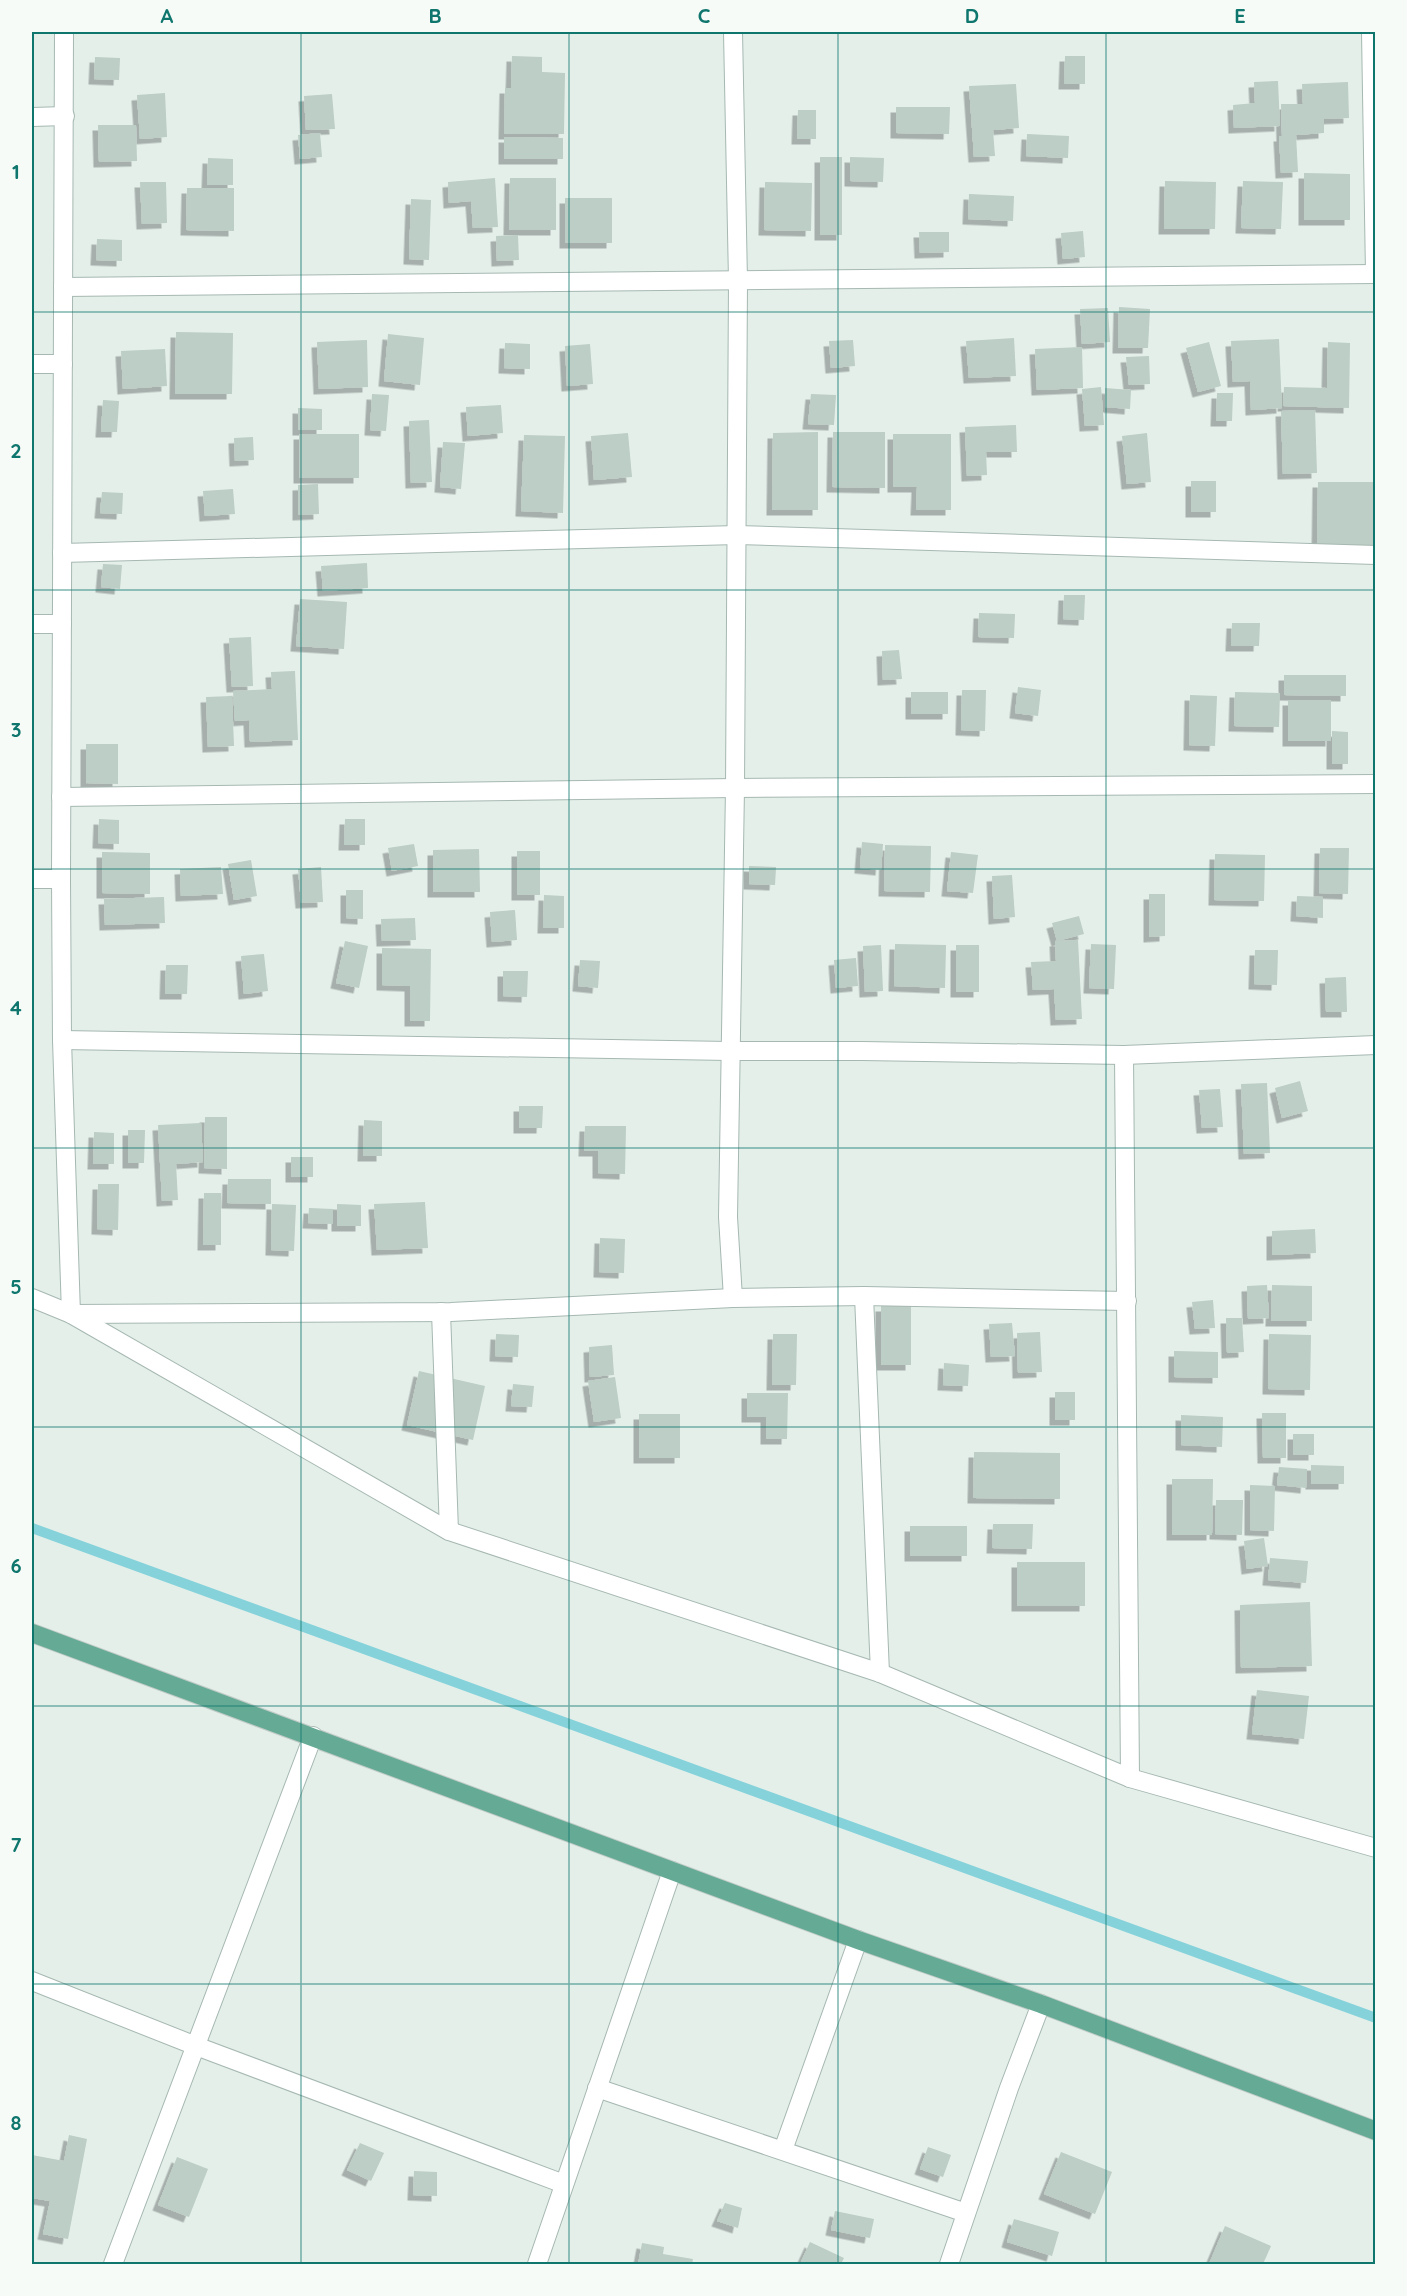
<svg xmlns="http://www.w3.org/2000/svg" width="1407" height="2296" viewBox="0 0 1407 2296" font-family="Quicksand,sans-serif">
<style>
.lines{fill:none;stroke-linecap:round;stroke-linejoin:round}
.stream{stroke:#86d2da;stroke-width:10}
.building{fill:#bccec5;filter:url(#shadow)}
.minor-casing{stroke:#a6b8b1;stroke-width:20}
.primary-casing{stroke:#c1cbc7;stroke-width:20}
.minor{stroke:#fff;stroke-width:18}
.primary{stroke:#64aa94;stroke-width:18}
.grid{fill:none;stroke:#0f766e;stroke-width:1.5;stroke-opacity:0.55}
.neatline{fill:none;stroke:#0f766e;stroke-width:2}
.grid-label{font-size:20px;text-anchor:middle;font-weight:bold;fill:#0f766e}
</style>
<defs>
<filter id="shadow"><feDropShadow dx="-5.5" dy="5.5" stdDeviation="0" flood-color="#0004"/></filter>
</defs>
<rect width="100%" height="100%" fill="#e4efea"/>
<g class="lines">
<!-- stream -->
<polyline class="stream" points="32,1528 1376,2018"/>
</g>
<!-- building -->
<g class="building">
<polygon points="512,56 542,57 542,72 565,73 564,134 504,134 505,88 511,88"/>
<polygon points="1065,56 1085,56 1085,84 1064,84"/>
<polygon points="95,57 120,58 119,80 94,79"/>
<polygon points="1278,81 1280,126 1234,128 1233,105 1255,103 1254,82"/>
<polygon points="1348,82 1349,118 1324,119 1324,133 1296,135 1298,172 1281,173 1279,136 1282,136 1281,104 1303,104 1302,84"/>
<polygon points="1016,84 1019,128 993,130 995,156 974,157 969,86"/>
<polygon points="165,93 167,137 140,139 137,95"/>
<polygon points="332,94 335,129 306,130 304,96"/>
<polygon points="896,107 950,107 949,134 896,133"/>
<polygon points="798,110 816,110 816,139 797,139"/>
<polygon points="98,125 136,125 137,161 99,162"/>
<polygon points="320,133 322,157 300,159 298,135"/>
<polygon points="1027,134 1069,136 1068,158 1026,156"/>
<polygon points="504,137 563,138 563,159 504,159"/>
<rect x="820" y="157" width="22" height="78"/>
<polygon points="850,157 884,158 883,182 850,181"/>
<polygon points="208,158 233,159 233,185 207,185"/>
<polygon points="1304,173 1350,174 1350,220 1304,220"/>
<polygon points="495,178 498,227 473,228 471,201 449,203 448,182"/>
<polygon points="510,178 556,178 556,230 509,230"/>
<polygon points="1165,181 1216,182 1215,229 1164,229"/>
<polygon points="1243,181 1283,182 1281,229 1241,228"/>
<polygon points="140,182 166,182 167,223 142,224"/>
<polygon points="765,182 812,183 811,231 764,230"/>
<polygon points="187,188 234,188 234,231 186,230"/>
<polygon points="969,194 1014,196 1013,221 968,219"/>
<rect x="565" y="198" width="47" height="45"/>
<polygon points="411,199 431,200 429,260 409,259"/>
<polygon points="1083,231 1085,257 1063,259 1061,233"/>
<polygon points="919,232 949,232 949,252 920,253"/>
<polygon points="518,235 519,260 497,261 496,236"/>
<polygon points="97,239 122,240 122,261 96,260"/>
<polygon points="1119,307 1150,309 1148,348 1118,348"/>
<polygon points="1108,308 1110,342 1082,344 1080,309"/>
<polygon points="176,332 233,333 232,394 175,394"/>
<polygon points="388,334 424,338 420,385 384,381"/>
<polygon points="1014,338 1016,376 969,378 966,341"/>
<polygon points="1279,339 1282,408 1251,410 1250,381 1233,382 1231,341"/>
<polygon points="367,340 368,387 319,389 317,342"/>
<polygon points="853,340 855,366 831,368 829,341"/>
<polygon points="1209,342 1221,386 1198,392 1186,348"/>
<polygon points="1328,342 1350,343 1349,408 1283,406 1284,387 1327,388"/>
<polygon points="505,343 530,344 530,369 504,368"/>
<polygon points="590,344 593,384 567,386 565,346"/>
<polygon points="1082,347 1083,388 1037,390 1035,349"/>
<polygon points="165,349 167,386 123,389 121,351"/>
<polygon points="1149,356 1150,384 1129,385 1126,357"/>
<polygon points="1101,387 1104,425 1085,426 1082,389"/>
<polygon points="1105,388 1131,390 1130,409 1105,407"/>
<polygon points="1217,393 1233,393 1232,421 1216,421"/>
<polygon points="372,394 389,395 386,431 370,430"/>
<polygon points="811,394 836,395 834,425 808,424"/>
<polygon points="103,400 119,401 117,432 101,432"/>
<polygon points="501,405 503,433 468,436 466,407"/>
<polygon points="298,408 322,409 322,430 298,430"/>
<polygon points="1315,410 1317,473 1283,474 1281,411"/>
<polygon points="429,420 432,482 411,483 409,421"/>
<polygon points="1016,425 1017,452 986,452 987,475 967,476 965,427"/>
<polygon points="818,432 818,510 772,510 773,433"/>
<polygon points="833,432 885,432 885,488 832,487"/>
<polygon points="628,433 632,477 594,480 591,436"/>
<polygon points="1147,433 1151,482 1127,484 1122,436"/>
<rect x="299" y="434" width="60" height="44"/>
<polygon points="893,434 951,434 951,510 916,510 917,487 893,487"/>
<polygon points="524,435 565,436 563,513 521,511"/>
<polygon points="253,437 254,460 235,461 234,438"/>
<polygon points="443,442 465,443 461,489 440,487"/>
<rect x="1191" y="481" width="25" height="31"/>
<polygon points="1318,482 1376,482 1376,552 1317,551"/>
<polygon points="318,484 319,514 298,515 298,485"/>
<polygon points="233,489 235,514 205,516 203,491"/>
<polygon points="102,492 123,493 122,514 100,513"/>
<polygon points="367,563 368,588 323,591 321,566"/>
<polygon points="103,564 122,565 120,589 101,587"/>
<polygon points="1064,595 1085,595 1084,620 1063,619"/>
<polygon points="300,599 347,602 344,649 296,646"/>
<polygon points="979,613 1015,614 1014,638 978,637"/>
<polygon points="1232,623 1260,623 1259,646 1231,646"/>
<polygon points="251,637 253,686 232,687 229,638"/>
<polygon points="899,650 902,679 883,680 882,651"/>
<polygon points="295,671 298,740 250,742 249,720 235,721 233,691 272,689 271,672"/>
<polygon points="1284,675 1346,675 1346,696 1284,695"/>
<polygon points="1018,687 1041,690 1038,716 1015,713"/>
<polygon points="962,690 986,690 985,731 961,730"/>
<rect x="911" y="692" width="37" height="22"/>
<polygon points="1235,692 1280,693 1279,727 1234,726"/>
<polygon points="1190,695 1217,696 1215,746 1189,745"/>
<polygon points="232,696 234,746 208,747 206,697"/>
<rect x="1288" y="700" width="43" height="41"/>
<polygon points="1332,731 1348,732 1348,764 1332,764"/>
<polygon points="86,744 118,744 118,784 86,783"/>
<polygon points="99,819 119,820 119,844 98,843"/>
<polygon points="345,819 365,819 365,845 344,845"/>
<polygon points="862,842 883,844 881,870 860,868"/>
<polygon points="414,844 418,866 392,871 388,848"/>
<polygon points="885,845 931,846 930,892 884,891"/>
<polygon points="1320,848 1349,848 1348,894 1319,893"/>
<polygon points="479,849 480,892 433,892 433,850"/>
<rect x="517" y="851" width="23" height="44"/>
<polygon points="102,852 150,853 150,894 102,893"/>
<polygon points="951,852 978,855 973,893 947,891"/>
<polygon points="1215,854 1265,855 1264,901 1214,900"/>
<polygon points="251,860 257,896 234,900 228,864"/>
<polygon points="749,866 776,867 775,885 749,884"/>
<polygon points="221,867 223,894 181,896 180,869"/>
<polygon points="321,867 323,902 301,903 298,869"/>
<polygon points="1012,875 1015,917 994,919 992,876"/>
<polygon points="346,890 363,890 363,919 346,918"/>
<polygon points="1149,894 1165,894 1165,936 1149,937"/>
<polygon points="544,895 564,896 564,928 543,928"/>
<polygon points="1297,896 1323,897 1323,918 1296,916"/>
<polygon points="164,897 165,923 105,925 104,899"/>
<polygon points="515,910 517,940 492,942 490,912"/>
<polygon points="1079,916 1084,934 1057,941 1052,923"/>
<polygon points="415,918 416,940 382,941 381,919"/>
<polygon points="1078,940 1082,1019 1056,1020 1054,989 1033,990 1031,962 1056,961 1055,941"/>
<polygon points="345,941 368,946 359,988 336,983"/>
<polygon points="895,944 946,945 945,988 894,986"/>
<polygon points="1091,944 1116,945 1114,989 1089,988"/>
<polygon points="881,945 883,991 865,992 863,946"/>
<rect x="956" y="945" width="23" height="47"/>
<polygon points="382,948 431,949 430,1021 410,1021 410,986 382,985"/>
<polygon points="1255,950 1278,950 1277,985 1254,984"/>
<polygon points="264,954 268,991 244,994 241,956"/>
<polygon points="856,958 858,986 836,988 834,960"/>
<polygon points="580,960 600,961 598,988 578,986"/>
<polygon points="166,965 188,965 187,994 165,994"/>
<polygon points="503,971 528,971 527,997 503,996"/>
<polygon points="1346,977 1347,1012 1326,1012 1325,978"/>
<polygon points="1300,1081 1308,1111 1282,1118 1275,1088"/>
<polygon points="1267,1083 1270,1153 1244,1154 1241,1084"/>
<polygon points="1220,1089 1223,1127 1202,1128 1199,1090"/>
<polygon points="519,1106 543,1106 542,1128 519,1128"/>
<polygon points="205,1117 227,1117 227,1169 204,1168"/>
<polygon points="364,1120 382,1121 382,1156 363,1156"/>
<polygon points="201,1123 203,1162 176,1164 178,1200 162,1201 158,1125"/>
<polygon points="585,1126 626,1126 625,1174 598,1173 598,1151 584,1151"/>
<polygon points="128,1130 145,1130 144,1163 128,1163"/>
<polygon points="94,1132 114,1133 114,1164 93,1164"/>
<rect x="291" y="1157" width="22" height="20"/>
<polygon points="228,1179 271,1179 271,1204 227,1203"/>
<polygon points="98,1184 119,1184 118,1230 97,1229"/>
<polygon points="204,1193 221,1193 221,1245 203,1245"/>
<polygon points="425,1202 428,1248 377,1250 374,1204"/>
<polygon points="272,1204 296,1205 294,1251 271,1250"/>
<polygon points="337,1204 361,1205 361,1226 337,1226"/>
<polygon points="309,1208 333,1209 333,1224 308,1223"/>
<polygon points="1315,1229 1316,1253 1272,1255 1272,1231"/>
<polygon points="600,1238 625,1239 624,1273 599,1272"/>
<polygon points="1267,1285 1269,1318 1248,1319 1247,1286"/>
<polygon points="1272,1285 1312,1286 1312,1321 1271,1321"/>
<polygon points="1213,1300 1215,1328 1195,1329 1192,1302"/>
<rect x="881" y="1306" width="30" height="59"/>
<polygon points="1226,1318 1242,1318 1244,1352 1227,1353"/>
<polygon points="1012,1323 1015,1356 991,1357 989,1324"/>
<polygon points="1040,1332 1042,1372 1018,1373 1017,1333"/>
<polygon points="496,1334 519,1335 518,1357 495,1356"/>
<polygon points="773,1334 797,1334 796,1385 772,1385"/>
<polygon points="1269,1334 1311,1335 1310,1390 1268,1389"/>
<polygon points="612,1345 614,1375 590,1377 589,1347"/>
<polygon points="1174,1351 1218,1352 1218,1378 1174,1377"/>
<polygon points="944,1363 969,1365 968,1386 943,1385"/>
<polygon points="419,1371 485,1386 473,1440 407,1425"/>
<polygon points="615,1377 621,1418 594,1422 588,1381"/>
<polygon points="513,1384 534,1386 532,1407 511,1406"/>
<rect x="1055" y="1392" width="20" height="28"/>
<polygon points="747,1393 788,1393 787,1439 766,1439 766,1417 747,1417"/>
<polygon points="1262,1413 1286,1413 1286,1458 1263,1458"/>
<rect x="639" y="1414" width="41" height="44"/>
<polygon points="1181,1415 1223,1417 1222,1447 1181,1445"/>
<rect x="1293" y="1434" width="21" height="21"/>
<polygon points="974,1452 1060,1453 1060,1499 973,1498"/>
<polygon points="1311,1465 1344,1466 1344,1484 1311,1484"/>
<polygon points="1279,1467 1307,1469 1306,1488 1277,1485"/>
<polygon points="1172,1479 1213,1479 1212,1535 1172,1535"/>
<polygon points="1250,1485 1275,1486 1274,1531 1250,1530"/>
<polygon points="1216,1500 1243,1500 1242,1535 1215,1534"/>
<polygon points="993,1524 1033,1524 1032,1549 992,1548"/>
<rect x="910" y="1526" width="57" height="30"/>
<polygon points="1264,1538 1268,1566 1247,1569 1244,1541"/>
<polygon points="1270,1558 1308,1561 1306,1583 1268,1580"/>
<rect x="1017" y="1562" width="68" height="44"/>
<polygon points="1310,1602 1312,1666 1241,1668 1240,1605"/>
<polygon points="1257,1690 1309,1696 1304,1739 1252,1734"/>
<polygon points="69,2135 87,2139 68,2239 43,2234 50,2201 32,2198 32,2155 64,2161"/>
<polygon points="360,2143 384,2153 371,2181 347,2170"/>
<polygon points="928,2147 951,2155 943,2177 920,2169"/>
<polygon points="1061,2152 1112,2172 1095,2214 1044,2194"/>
<polygon points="177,2157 208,2169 189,2217 158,2205"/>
<polygon points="414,2171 437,2172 437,2196 413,2195"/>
<polygon points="725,2203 742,2208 738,2228 717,2221"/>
<polygon points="835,2211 874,2219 870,2238 831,2230"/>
<polygon points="1014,2219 1059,2232 1052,2256 1007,2242"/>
<polygon points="1225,2226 1271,2246 1263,2264 1209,2264"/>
<polygon points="810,2242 844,2258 841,2264 800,2264"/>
<polygon points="642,2243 664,2247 663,2254 693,2259 692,2264 638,2264"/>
</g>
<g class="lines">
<!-- minor casing -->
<g class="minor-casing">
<g id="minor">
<polyline points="64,32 61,879 62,1040 71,1314 451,1312 733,1298 864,1296"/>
<polyline points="733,32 738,281 735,788 728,1217 733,1298"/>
<polyline points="1371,32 1375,274"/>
<polyline points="32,117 65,116"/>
<polyline points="63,287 1376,274"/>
<polyline points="32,364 63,364"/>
<polyline points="62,553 737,535 1376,555"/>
<polyline points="32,624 62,624"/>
<polyline points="61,797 735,788 1376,784"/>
<polyline points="32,879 61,879"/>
<polyline points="62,1040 729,1051 862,1051 1124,1055 1376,1045"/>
<polyline points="1124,1055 1130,1778"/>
<polyline points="32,1298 71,1314 449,1531 880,1673 1130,1778 1376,1848"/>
<polyline points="441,1312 449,1531"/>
<polyline points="880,1673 864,1296 1127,1301"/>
<polyline points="32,1981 196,2046 564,2184"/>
<polyline points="597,2088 966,2213"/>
<polyline points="783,2150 858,1940"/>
<polyline points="113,2264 313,1736"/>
<polyline points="537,2264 672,1871"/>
<polyline points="949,2264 1009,2088 1041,2004"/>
</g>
</g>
<!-- primary casing -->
<g class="primary-casing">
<polyline id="primary" points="32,1633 858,1940 1041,2004 1376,2131"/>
</g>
<!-- minor -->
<use href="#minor" class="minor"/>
<!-- primary -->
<use href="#primary" class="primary"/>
</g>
<!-- grid -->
<path class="grid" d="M301,32V2264M569,32V2264M838,32V2264M1106,32V2264M32,312H1376M32,590H1376M32,869H1376M32,1148H1376M32,1427H1376M32,1706H1376M32,1984H1376"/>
<!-- border -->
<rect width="1407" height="2296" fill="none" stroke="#f6fbf8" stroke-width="66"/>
<rect x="33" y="33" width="1341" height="2230" class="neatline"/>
<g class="grid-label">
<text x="167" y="23">A</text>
<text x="435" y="23">B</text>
<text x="704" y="23">C</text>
<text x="972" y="23">D</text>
<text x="1240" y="23">E</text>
<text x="16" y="179">1</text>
<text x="16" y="458">2</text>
<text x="16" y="737">3</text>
<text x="16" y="1015">4</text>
<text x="16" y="1294">5</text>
<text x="16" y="1573">6</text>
<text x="16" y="1852">7</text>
<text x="16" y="2130">8</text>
</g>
</svg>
